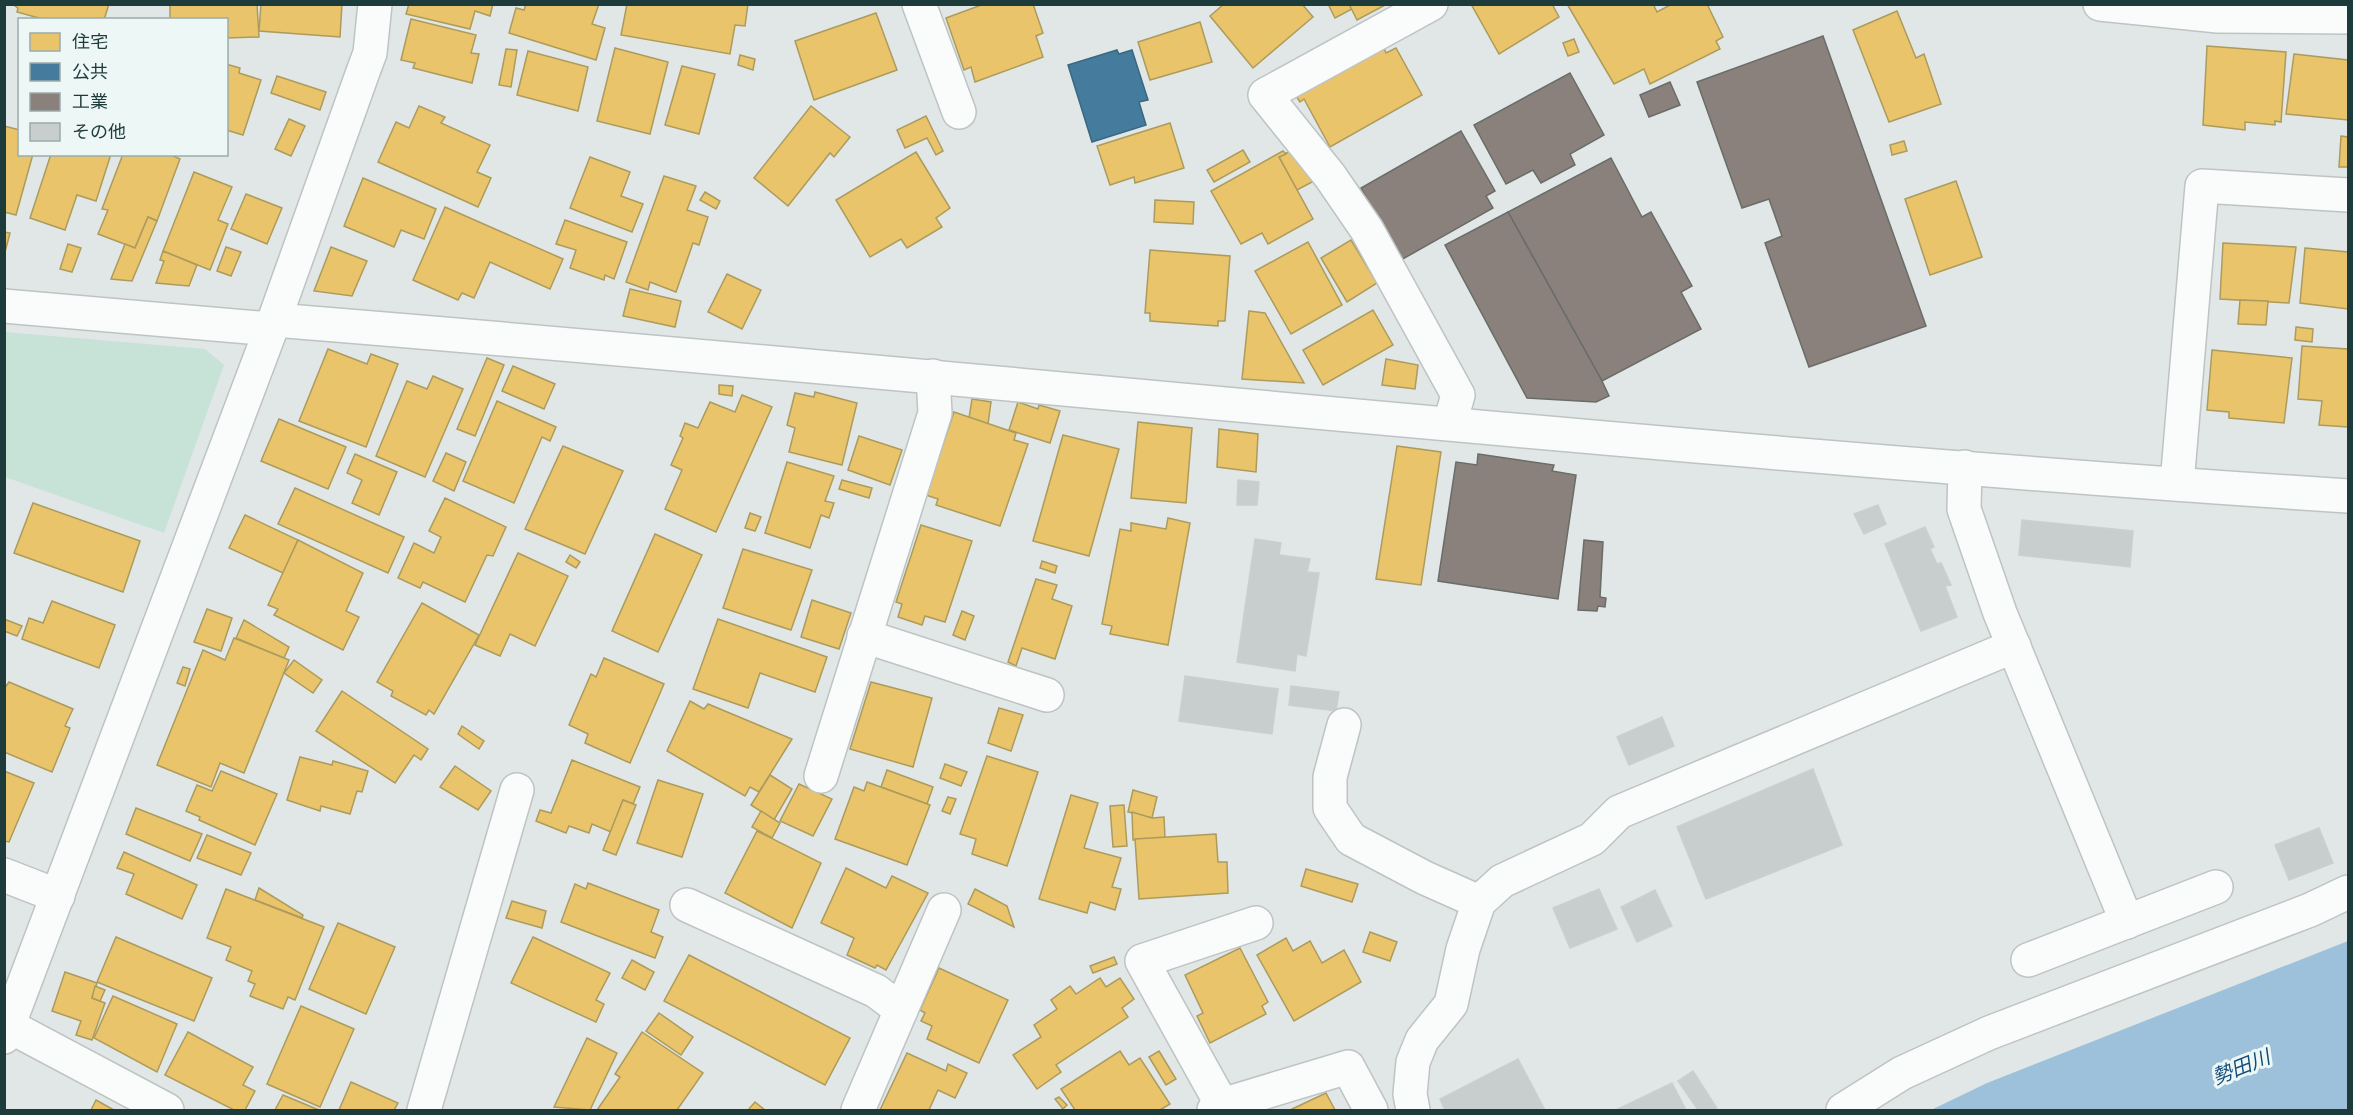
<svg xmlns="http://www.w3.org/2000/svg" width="2353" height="1115" viewBox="0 0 2353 1115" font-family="'Sofia Sans Condensed','Noto Sans JP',sans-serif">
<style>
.green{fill:#c7e2d7}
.water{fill:#9dc1da}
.homes{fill:#e9c46a;stroke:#ac9b5c;stroke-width:1.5}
.public{fill:#457b9d;stroke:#396880;stroke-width:1.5}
.industry{fill:#8a817c;stroke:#6a6c68;stroke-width:1.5}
.building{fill:#c7cecd;stroke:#c9d0cf;stroke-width:1.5}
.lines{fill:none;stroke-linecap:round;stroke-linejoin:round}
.minor-casing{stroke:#bdc4c3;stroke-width:36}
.minor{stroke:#fafbfb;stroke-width:33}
.labels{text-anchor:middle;stroke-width:6;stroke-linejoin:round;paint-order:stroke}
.water-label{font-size:20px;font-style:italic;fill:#144d7a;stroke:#edf7f5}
</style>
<rect width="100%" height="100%" fill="#e0e7e6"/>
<!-- green -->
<polygon class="green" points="5,332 205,349 224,365 164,533 5,477"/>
<!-- water -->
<polygon class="water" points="2348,941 2348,1110 1931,1110 1987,1083"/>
<!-- homes -->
<g class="homes">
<polygon points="12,4 109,4 104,20 46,20 17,12 18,8"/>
<polygon points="170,4 257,4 259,37 226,38 226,20 170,20"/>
<polygon points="261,4 342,4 340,37 259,31"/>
<polygon points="409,4 493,4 490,16 475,11 470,29 406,14"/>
<polygon points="526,4 599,4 592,24 605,28 596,60 509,33 516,8 524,10"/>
<polygon points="627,4 748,4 745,26 735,25 730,54 621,35"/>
<polygon points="984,4 1033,4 1043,33 1036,36 1043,57 975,82 971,67 964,70 946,18"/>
<polygon points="1224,4 1302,4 1313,17 1253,68 1210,16"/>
<polygon points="1328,4 1349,4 1352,9 1335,18"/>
<polygon points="1349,4 1387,4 1357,20"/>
<polygon points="1471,4 1552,4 1559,17 1499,54"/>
<polygon points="1567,4 1653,4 1657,12 1672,4 1707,4 1723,37 1716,41 1720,49 1650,84 1644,69 1614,84"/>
<polygon points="1897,11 1916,58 1924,54 1941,104 1889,122 1853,30"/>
<polygon points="876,13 897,70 814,100 795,41"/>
<polygon points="411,19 476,35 471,53 479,54 472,83 413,68 415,63 401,60"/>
<polygon points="1200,22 1212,62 1150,80 1138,42"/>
<polygon points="1574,39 1579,52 1568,56 1563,43"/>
<polygon points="2207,46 2286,52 2281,122 2275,121 2275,125 2245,122 2245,130 2203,125"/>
<polygon points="615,48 668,62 650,134 597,121"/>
<polygon points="1384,48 1386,53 1396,48 1422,95 1330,147 1304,99 1300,102 1296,96"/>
<polygon points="506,49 517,50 511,87 499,85"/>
<polygon points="528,51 588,67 578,111 517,95"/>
<polygon points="2294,54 2348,60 2348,120 2286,114"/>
<polygon points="740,55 755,59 753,70 738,65"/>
<polygon points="226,64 240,68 239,73 261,80 243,135 226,130"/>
<polygon points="682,66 715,74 699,134 665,125"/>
<polygon points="277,76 326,92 320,110 271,93"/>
<polygon points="419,106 445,117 441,123 490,145 477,172 491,178 478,207 378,162 396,122 409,128"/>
<polygon points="811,106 850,137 834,157 830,153 788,206 754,178"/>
<polygon points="926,116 943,151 936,155 927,138 905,148 897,130"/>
<polygon points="289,119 305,126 291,156 275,149"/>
<polygon points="1170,123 1184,168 1135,183 1134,177 1110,185 1097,146"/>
<polygon points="4,126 20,130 20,154 33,154 16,215 4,212"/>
<polygon points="2341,136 2348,137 2348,167 2339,167"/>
<polygon points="1904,141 1907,151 1892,155 1890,145"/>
<polygon points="1243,150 1250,162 1214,182 1207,170"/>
<polygon points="1292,150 1314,181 1297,190 1279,157"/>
<polygon points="1283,151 1286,154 1279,157 1313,219 1268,244 1262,233 1241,244 1211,191"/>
<polygon points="916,152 950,208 936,218 942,227 907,248 901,239 870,257 836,200"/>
<polygon points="51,154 111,154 96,201 77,195 65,230 30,218"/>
<polygon points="123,154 169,154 180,159 157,221 148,217 135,248 98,234 108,210 102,209"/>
<polygon points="590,157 630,172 621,196 643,204 632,232 570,208"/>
<polygon points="194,172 232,187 218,220 228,224 210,270 163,251"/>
<polygon points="664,176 696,186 687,210 708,217 699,245 693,243 676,292 650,282 648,290 626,282"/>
<polygon points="363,178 436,209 424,239 401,230 394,247 344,226"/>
<polygon points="1956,181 1982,257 1930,275 1905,199"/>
<polygon points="705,192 720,201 716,209 700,200"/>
<polygon points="246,194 282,208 267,244 231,229"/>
<polygon points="1155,200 1194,202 1193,224 1154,222"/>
<polygon points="445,207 563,259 550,289 490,262 474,298 462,293 458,300 413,280"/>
<polygon points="148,217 157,221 132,281 111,279 125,244 135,248"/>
<polygon points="565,220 627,242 614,279 605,275 604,280 570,268 576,250 556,244"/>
<polygon points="4,232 10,233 4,256"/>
<polygon points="1351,240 1377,283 1347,302 1321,258"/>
<polygon points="1308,242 1342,305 1291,334 1255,271"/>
<polygon points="2223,243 2296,247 2289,303 2220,299"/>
<polygon points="68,244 81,248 72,272 60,269"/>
<polygon points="226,247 241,252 231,276 217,271"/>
<polygon points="331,247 367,261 352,296 314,291"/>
<polygon points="2305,248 2348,252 2348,309 2300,303"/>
<polygon points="1150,250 1230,256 1225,321 1218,321 1218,326 1150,321 1150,313 1145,313"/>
<polygon points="163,251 197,265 189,286 156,283 164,261 160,260"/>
<polygon points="727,274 761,290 742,329 708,312"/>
<polygon points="630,289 681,301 675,327 623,316"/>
<polygon points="2240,300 2268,301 2266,325 2238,324"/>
<polygon points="1373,310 1393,345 1323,385 1303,350"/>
<polygon points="1249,311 1265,313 1304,383 1242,379"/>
<polygon points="2296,327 2313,329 2312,342 2295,340"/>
<polygon points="2302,346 2348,349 2348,427 2319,425 2322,401 2298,399"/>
<polygon points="328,349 367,364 371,354 398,364 366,447 299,421"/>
<polygon points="2212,350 2292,358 2284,423 2229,418 2229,412 2207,410"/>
<polygon points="487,358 504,365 475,436 457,429"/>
<polygon points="1386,359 1418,365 1415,389 1382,385"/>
<polygon points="513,366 555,384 544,409 502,391"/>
<polygon points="433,376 463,389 425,477 376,456 407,381 427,389"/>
<polygon points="719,385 733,386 732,396 719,394"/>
<polygon points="815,392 857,403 842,465 789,452 795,428 787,425 795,393 814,397"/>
<polygon points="742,395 772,407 716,532 665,509 682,470 671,465 683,438 680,436 685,423 698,428 710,402 735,412"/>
<polygon points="972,399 991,402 988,424 969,418"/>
<polygon points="497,401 556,427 550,441 542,437 514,503 463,481"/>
<polygon points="1018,402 1038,409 1039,405 1060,411 1050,443 1009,430"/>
<polygon points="954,412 1016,433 1014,440 1028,444 1000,526 936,505 938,499 926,495"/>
<polygon points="279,419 346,447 328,489 261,461"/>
<polygon points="1138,422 1192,428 1186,503 1131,498"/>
<polygon points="1219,429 1258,434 1256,472 1217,467"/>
<polygon points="1063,435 1119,449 1089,556 1033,541"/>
<polygon points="859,436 902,450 890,485 848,470"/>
<polygon points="563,446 623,471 585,554 525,529"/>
<polygon points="1397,446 1441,452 1421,585 1376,579"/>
<polygon points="446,453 466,462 454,491 433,481"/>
<polygon points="355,454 397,472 379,515 352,503 362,480 347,473"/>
<polygon points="787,462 834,476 825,501 834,503 829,518 821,515 810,548 765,533"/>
<polygon points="842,480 872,488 869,498 839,489"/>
<polygon points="295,488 404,537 388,573 278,524"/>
<polygon points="445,498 506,527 493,556 487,555 465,602 423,582 420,588 398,578 414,543 434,553 441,537 429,531"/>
<polygon points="33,503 140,541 123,592 14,553"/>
<polygon points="750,513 761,517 755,531 745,528"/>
<polygon points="245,515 298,540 283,573 229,548"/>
<polygon points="1168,518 1190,523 1168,645 1110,634 1112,626 1102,624 1120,529 1131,531 1131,523 1166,529"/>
<polygon points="921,525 972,541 945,622 925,616 922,625 898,617 902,604 896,602"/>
<polygon points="655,534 702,555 658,652 612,631"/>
<polygon points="298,540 363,573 346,611 359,617 343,650 274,615 278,609 268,605"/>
<polygon points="743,549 812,570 791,630 723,608"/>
<polygon points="518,553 568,576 535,646 510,634 500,656 475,645"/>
<polygon points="570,555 580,562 576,568 566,562"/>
<polygon points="1042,561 1057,566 1055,573 1040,568"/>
<polygon points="1036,579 1057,585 1052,599 1072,606 1055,659 1022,648 1016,666 1008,662"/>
<polygon points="812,600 851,613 839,649 801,637"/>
<polygon points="52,601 115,625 99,668 22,639 29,618 43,623"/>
<polygon points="422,603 479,635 434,714 429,710 426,715 391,696 393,691 377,682"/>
<polygon points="207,609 232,618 221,651 194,642"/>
<polygon points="962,611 974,616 965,640 953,635"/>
<polygon points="4,619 22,626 17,636 4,631"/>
<polygon points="718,619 827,657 815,692 760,673 748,708 693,689"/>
<polygon points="244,620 289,647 284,658 236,638"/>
<polygon points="234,638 289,660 244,773 220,763 211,787 157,765 203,650 225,660"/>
<polygon points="604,658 664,684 630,763 585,743 588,734 569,725 591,674 596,677"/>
<polygon points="294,660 322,680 313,693 284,673"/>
<polygon points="183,667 190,669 185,686 177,683"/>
<polygon points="9,682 73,709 65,726 70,728 52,772 4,752 4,689"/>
<polygon points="871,682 932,698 913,767 850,749"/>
<polygon points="342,691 428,749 421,760 414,755 395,783 316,731"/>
<polygon points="690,701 704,709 708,704 792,739 759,792 750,787 745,796 667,751"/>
<polygon points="999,708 1023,715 1011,751 988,743"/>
<polygon points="462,726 484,741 479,749 458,734"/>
<polygon points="987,756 1038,772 1007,866 972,854 976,839 960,834"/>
<polygon points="300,757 332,765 333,761 368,771 362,792 357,791 350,814 321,806 320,811 287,800"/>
<polygon points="572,760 640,787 633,804 623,800 611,832 592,824 589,833 569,826 566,833 536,821 540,810 551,813"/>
<polygon points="945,764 967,772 961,786 940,778"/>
<polygon points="455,766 491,791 478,810 440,787"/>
<polygon points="887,770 933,787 927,804 881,787"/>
<polygon points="4,771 34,783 9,842 4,841"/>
<polygon points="221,771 277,794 255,845 199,820 200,817 186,811 197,785 212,791"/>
<polygon points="770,775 792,789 774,820 751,805"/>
<polygon points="658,780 703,794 682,857 637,843"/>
<polygon points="867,782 930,805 907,865 835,839 854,787 864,791"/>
<polygon points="799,784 832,799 813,836 780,821"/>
<polygon points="1133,790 1157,797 1152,818 1128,812"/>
<polygon points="1071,795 1098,803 1084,848 1121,858 1112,887 1121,889 1115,910 1090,902 1087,913 1039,899"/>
<polygon points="948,797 956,799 950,814 942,811"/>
<polygon points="623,800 636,805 616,855 603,850"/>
<polygon points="1124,805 1127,846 1113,847 1110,806"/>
<polygon points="136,808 202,834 190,861 126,834"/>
<polygon points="761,811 780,823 772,838 752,827"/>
<polygon points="1132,812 1152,818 1164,817 1165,838 1133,840"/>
<polygon points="757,831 821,863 792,928 725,893"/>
<polygon points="1216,834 1218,862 1227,862 1228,893 1139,899 1135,839"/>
<polygon points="207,835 251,853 241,875 197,858"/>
<polygon points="124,852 197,885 182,919 126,894 134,874 117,868"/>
<polygon points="846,868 886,888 892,876 928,893 886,970 877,965 875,968 847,955 854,938 821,923"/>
<polygon points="1306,869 1358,884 1352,902 1301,886"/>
<polygon points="588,883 659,910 651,932 663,937 655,958 561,922 575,884 586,889"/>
<polygon points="259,888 303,915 302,918 255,900"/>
<polygon points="226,889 324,927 295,1000 288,997 283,1009 250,996 255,984 248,981 252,971 226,960 231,947 207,938"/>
<polygon points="975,889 1007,906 1014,927 968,904"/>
<polygon points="512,901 546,911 542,928 506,918"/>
<polygon points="338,923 395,947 366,1014 309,989"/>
<polygon points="1370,932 1397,942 1390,961 1363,952"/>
<polygon points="116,937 212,978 194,1021 97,982"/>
<polygon points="533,937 610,973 596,1000 604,1004 596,1022 511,983"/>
<polygon points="1286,938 1293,951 1310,941 1322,963 1344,950 1361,982 1294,1021 1257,955"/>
<polygon points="1240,948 1268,1002 1262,1006 1266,1014 1210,1043 1197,1016 1203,1013 1185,975"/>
<polygon points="689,955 850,1038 825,1085 664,1001"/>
<polygon points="1114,957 1117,964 1093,973 1090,966"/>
<polygon points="632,960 654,972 645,990 622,978"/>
<polygon points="939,968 1008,1000 979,1063 927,1039 932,1026 921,1021 925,1013 920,1010"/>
<polygon points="65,972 97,983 92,998 105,1003 92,1040 76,1035 81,1021 52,1011"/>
<polygon points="1100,978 1106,987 1120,978 1134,999 1122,1008 1128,1017 1056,1065 1061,1072 1037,1089 1013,1055 1041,1037 1034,1025 1057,1009 1051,1000 1070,986 1076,994"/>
<polygon points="95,986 105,990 100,1001 92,998"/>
<polygon points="113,996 177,1024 157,1072 94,1038"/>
<polygon points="301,1006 354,1029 320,1107 267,1084"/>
<polygon points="659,1013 693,1037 681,1055 646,1031"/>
<polygon points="188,1032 253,1067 243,1085 255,1091 245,1110 234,1110 165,1075"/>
<polygon points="642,1032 703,1073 677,1110 597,1110 620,1077 615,1074"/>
<polygon points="587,1038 617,1053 590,1110 554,1107"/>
<polygon points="1120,1051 1129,1065 1140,1058 1170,1104 1160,1110 1075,1110 1061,1089"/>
<polygon points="1159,1051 1176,1079 1166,1085 1149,1057"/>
<polygon points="907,1053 946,1071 948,1064 967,1073 955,1098 938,1090 929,1110 880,1110"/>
<polygon points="351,1082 398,1103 394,1110 339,1110"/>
<polygon points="1326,1093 1335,1110 1290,1110"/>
<polygon points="283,1095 319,1110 275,1110"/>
<polygon points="1059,1097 1067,1105 1063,1109 1055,1099"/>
<polygon points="96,1100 114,1110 91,1110"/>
<polygon points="755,1102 765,1110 748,1110"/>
</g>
<!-- public -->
<polygon class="public" points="1117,50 1119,54 1132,50 1148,100 1139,102 1146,125 1092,142 1068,65"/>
<!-- industry -->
<g class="industry">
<polygon points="1823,36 1926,326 1809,367 1765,243 1782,236 1769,199 1742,208 1697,82"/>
<polygon points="1570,73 1604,135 1570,154 1575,165 1541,183 1533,170 1506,184 1474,125"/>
<polygon points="1670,82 1680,105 1649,117 1640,95"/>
<polygon points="1461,131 1495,191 1486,196 1493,208 1401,260 1361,188"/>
<polygon points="1611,158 1642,217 1651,212 1692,286 1681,292 1701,329 1602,381 1508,212"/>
<polygon points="1508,212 1602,381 1609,396 1596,402 1527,398 1445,245"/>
<polygon points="1478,454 1554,465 1552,471 1576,475 1558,599 1438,581 1456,462 1477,465"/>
<polygon points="1584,540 1603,542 1600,597 1606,598 1605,607 1598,606 1597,611 1578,610"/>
</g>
<!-- building -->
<g class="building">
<polygon points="1238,480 1259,482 1257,505 1237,505"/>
<polygon points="1878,505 1886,524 1864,534 1854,514"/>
<polygon points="2022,520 2133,531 2130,567 2019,555"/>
<polygon points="1925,527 1934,547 1930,549 1937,564 1941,563 1951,585 1945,586 1957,617 1921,631 1885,544"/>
<polygon points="1255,539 1281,543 1279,555 1310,559 1307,572 1319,573 1306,656 1297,654 1295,671 1237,662"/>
<polygon points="1185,676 1278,689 1272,734 1179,721"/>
<polygon points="1291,686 1339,692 1336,711 1289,705"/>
<polygon points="1662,717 1674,746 1629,765 1617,737"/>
<polygon points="1813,769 1842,845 1706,899 1677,827"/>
<polygon points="2319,828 2333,863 2289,880 2275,845"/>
<polygon points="1599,889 1617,929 1570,948 1553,908"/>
<polygon points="1655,890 1672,926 1637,942 1621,907"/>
<polygon points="1518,1059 1545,1110 1445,1110 1440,1099"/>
<polygon points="1693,1071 1718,1110 1698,1110 1678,1081"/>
<polygon points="1672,1083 1686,1110 1616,1110"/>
</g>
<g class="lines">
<!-- minor casing -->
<g class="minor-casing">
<g id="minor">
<polyline points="919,4 959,112"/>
<polyline points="1431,4 1265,95 1330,176 1367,230 1458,395 1450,423"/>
<polyline points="2100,4 2218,16 2348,17"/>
<polyline points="4,306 271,329"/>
<path d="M274,320C966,375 1656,451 2348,496"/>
<polyline points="1965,467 1964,509 2000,613 2127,922"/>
<polyline points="2177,484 2202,186 2348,195"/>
<polyline points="864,636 1047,695"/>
<polyline points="1344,725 1330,777 1330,808 1351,839 1425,878 1479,902"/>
<polyline points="821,776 935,413 933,376"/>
<polyline points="4,875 58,896"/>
<polyline points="687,905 876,991 901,1010"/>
<polyline points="2028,960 2216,887"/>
<polyline points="9,1026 167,1110"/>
<polyline points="4,1037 271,329 364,69 370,53 375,4"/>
<polyline points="1222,1105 1142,961 1256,923"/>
<polyline points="424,1110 517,790"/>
<polyline points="858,1110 944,910"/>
<polyline points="1214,1110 1222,1105 1348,1067 1371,1110"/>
<polyline points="1413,1110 1410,1094 1413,1062 1422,1040 1451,1004 1463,949 1479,902 1502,881 1592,839 1619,812 2014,646"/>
<polyline points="1843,1110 1902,1073 1989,1033 2310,910 2348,892"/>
</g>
</g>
<!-- minor -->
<use href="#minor" class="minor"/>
</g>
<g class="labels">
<!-- water labels -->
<g class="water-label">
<text transform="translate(2241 1067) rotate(-22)" y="7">勢田川</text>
</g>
</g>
<!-- border -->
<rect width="2353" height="1115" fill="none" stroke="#1e3b3b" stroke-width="12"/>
<!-- legend -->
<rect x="18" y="18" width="210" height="138" fill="#edf7f5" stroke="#9aacab" stroke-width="1.5"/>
<rect x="30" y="33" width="30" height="18" fill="#e9c46a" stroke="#9aacab" stroke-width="1.5"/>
<text x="72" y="48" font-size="18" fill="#1e3b3b">住宅</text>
<rect x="30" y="63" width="30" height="18" fill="#457b9d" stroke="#9aacab" stroke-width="1.5"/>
<text x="72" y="78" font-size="18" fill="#1e3b3b">公共</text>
<rect x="30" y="93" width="30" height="18" fill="#8a817c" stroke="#9aacab" stroke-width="1.5"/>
<text x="72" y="108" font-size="18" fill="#1e3b3b">工業</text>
<rect x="30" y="123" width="30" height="18" fill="#c7cecd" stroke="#9aacab" stroke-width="1.5"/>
<text x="72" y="138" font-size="18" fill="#1e3b3b">その他</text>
</svg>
